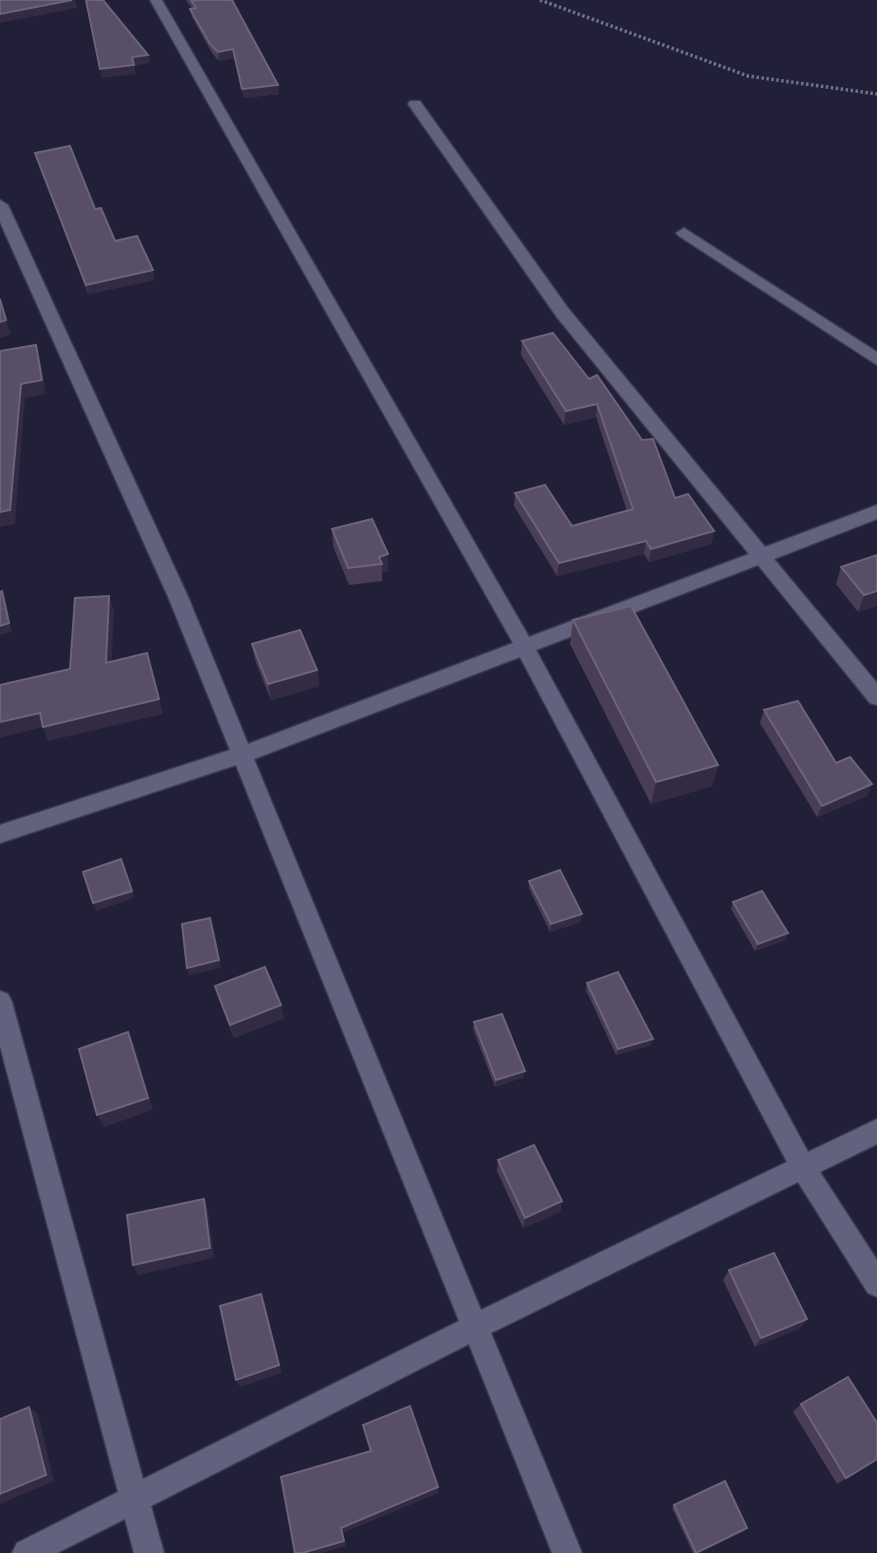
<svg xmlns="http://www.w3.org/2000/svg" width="877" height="1553" viewBox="0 0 877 1553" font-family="Raleway,sans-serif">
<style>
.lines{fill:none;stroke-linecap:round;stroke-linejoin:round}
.minor-casing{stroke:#3c3a4e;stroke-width:3}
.path{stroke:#727286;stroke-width:3.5;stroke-dasharray:2.5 2.5;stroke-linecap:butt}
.minor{fill:#62627e;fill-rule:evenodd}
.wall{fill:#493e56}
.shaded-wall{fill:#322b43}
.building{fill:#584f66;stroke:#6c647a;stroke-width:2}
</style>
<rect width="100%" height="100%" fill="#212038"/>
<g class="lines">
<!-- minor casing -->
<g class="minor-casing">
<g id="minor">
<path d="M150,0H162L529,637L749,554L556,316L408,104L410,101H420L568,308L765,547L877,505V519L774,559L877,683V705L870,703L758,565L536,650L808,1152L877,1119V1144L820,1172L877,1260V1297L868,1293L798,1182L491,1333L582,1553H552L469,1344L151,1506L164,1553H134L125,1519L57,1553H12L17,1543L118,1492L0,1046V991L8,994L12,1002L143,1479L459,1321L236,765L0,843V825L230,750L169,599L0,222V200L8,205L189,599L248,744L513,643ZM520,657L787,1162L481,1310L254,759Z"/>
<polygon points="684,228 877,352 877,365 679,236 676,233"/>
</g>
</g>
<!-- path -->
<polyline class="path" points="540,0 748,76 877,94"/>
<!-- minor -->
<use href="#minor" class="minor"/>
</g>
<!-- wall -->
<g class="wall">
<polygon points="186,0 232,0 279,94 244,98 234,58 219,61 212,53 192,17 190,9 192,8"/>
<polygon points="35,153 95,209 115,241 153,270 154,280 88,294 38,162"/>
<polygon points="553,333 675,498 714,531 711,544 649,562 644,554 557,576 514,506 515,493 572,526 627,511 596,417 564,425 521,355 522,341"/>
<polygon points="332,529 388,554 388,571 382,573 382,581 349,585 333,546"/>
<polygon points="841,567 877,606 858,612 836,584"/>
<polygon points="573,620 718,765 712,786 651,804 570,644"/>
<polygon points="252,644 317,670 319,686 271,700 255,660"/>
<polygon points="764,710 836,763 872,784 867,796 817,817 760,723"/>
<polygon points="529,881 581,922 550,932 529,888"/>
<polygon points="733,902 788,933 785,940 755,951 731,909"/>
<polygon points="587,983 653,1039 651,1045 616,1055 586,990"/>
<polygon points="215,986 284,1018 234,1038 219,1000"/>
<polygon points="474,1022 524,1077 495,1087 473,1029"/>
<polygon points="498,1160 562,1201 560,1212 523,1228 497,1171"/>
<polygon points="729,1270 807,1319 800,1328 755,1347 723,1280"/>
<polygon points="801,1404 877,1460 837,1484 793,1412"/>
<polygon points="674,1505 744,1531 698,1553 693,1553 672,1508"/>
</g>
<!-- shaded-wall -->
<g class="shaded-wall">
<polygon points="75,0 77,8 0,23 0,14"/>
<polygon points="233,49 234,58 219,61 218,52"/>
<polygon points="148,55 150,63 134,66 136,74 102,78 100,69 132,57"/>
<polygon points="278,85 279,94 244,98 242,89"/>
<polygon points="153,270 154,280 88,294 86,285"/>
<polygon points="6,320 11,334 0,338 0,322"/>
<polygon points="36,345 40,359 46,394 25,398 15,524 0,527 0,512 21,384"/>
<polygon points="597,404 596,417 564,425 566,411"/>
<polygon points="714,531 711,544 649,562 651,549"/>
<polygon points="646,541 644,554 557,576 559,563"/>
<polygon points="388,554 388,571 382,573 382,564 379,557"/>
<polygon points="2,591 5,600 12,632 0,635"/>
<polygon points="877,591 877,606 858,612 864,595"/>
<polygon points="109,596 114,611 111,678 106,663"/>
<polygon points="317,670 319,686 271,700 268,684"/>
<polygon points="159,699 163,714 48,741 43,727 0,738 0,722 40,713"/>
<polygon points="718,765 712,786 651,804 656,782"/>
<polygon points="872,784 867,796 817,817 822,806"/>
<polygon points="132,891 134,898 96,911 93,903"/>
<polygon points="582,914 581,922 550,932 551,924"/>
<polygon points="212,925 221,968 189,975 187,968"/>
<polygon points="788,933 785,940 755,951 758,944"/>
<polygon points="281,1005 284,1018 234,1038 230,1025"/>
<polygon points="128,1032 134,1045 153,1110 104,1127 97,1115"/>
<polygon points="653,1039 651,1045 616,1055 618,1049"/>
<polygon points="525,1071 524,1077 495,1087 496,1080"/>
<polygon points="204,1199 208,1210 214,1258 138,1275 133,1265"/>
<polygon points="562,1201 560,1212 523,1228 525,1218"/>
<polygon points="261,1294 265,1303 282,1373 240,1387 236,1380"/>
<polygon points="807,1319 800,1328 755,1347 761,1338"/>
<polygon points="29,1407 38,1414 54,1481 0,1504 0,1494"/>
<polygon points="877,1459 877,1460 837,1484 846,1478"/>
<polygon points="438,1487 438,1493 343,1533 346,1546 322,1553 302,1553 341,1528"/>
<polygon points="747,1528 744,1531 698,1553 696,1553"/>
</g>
<!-- building -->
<g class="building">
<polygon points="0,0 72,0 0,14"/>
<polygon points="86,0 103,0 148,55 132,57 134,65 100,69"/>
<polygon points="191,0 232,0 278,85 242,89 233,49 218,52 210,44 190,9 196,8"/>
<polygon points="70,146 95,209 101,208 115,241 137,236 153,270 86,285 35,153"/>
<polygon points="0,299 6,320 0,322"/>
<polygon points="553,333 589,379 597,375 642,440 653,439 675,498 688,494 714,531 651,549 646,541 559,563 515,493 545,485 572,526 633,509 597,404 566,411 522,341"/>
<polygon points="36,345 42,380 21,384 10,510 0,512 0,351"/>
<polygon points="372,519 388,554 379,557 382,564 348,568 332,529"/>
<polygon points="877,555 877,591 864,595 841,567"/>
<polygon points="2,591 9,623 0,626 0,592"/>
<polygon points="109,596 106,663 147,653 159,699 43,727 40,713 0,722 0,685 70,669 75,598"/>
<polygon points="631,606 718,765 656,782 573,620"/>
<polygon points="300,630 317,670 268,684 252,644"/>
<polygon points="798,701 836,763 850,757 872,784 822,806 764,710"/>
<polygon points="121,859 132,891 93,903 83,872"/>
<polygon points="560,870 582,914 551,924 529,881"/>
<polygon points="762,891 788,933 758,944 733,902"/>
<polygon points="210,918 219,960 187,968 182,924"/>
<polygon points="265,967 281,1005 230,1025 215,986"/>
<polygon points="618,972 653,1039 618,1049 587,983"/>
<polygon points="502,1014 525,1071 496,1080 474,1022"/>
<polygon points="128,1032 148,1098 97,1115 79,1049"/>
<polygon points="534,1145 562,1201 525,1218 498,1160"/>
<polygon points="204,1199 210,1248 133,1265 127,1215"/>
<polygon points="774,1253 807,1319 761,1338 729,1270"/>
<polygon points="261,1294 279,1365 236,1380 220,1306"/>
<polygon points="848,1377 877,1423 877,1459 846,1478 801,1404"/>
<polygon points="410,1406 438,1487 341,1528 344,1541 302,1553 295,1553 281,1477 371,1451 363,1425"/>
<polygon points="29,1407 46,1475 0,1494 0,1419"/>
<polygon points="725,1481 747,1528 696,1553 674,1505"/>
</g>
</svg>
